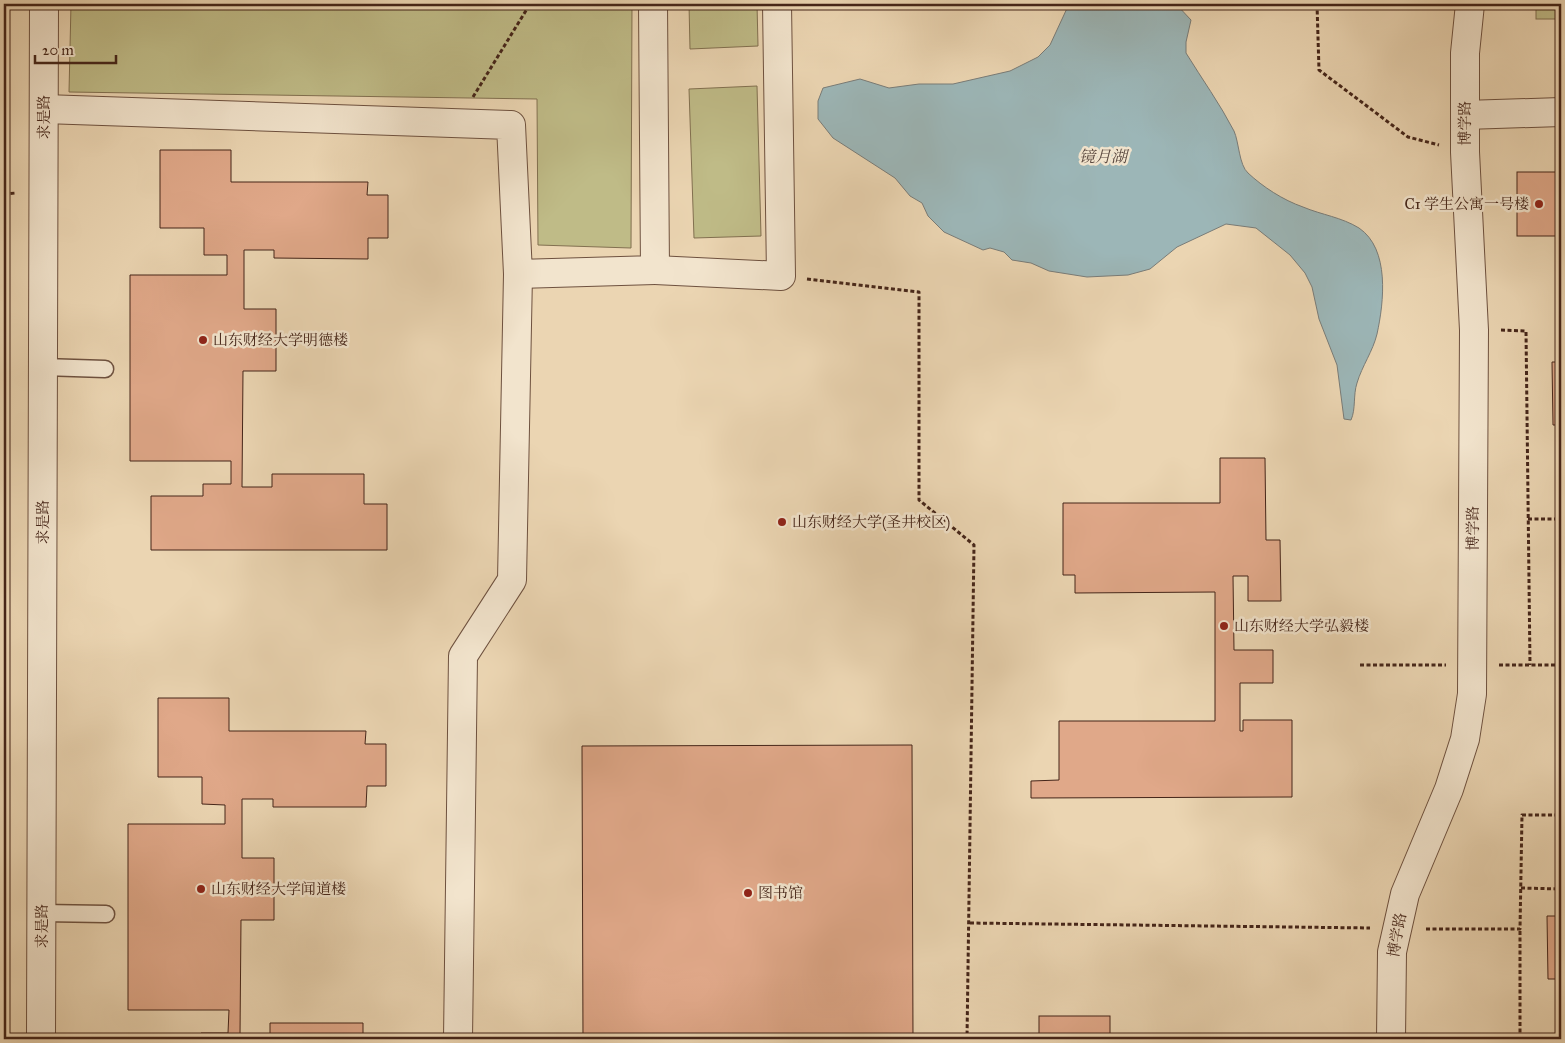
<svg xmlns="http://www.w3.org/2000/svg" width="1565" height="1043" viewBox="0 0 1565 1043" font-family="'IM FELL Great Primer','Noto Serif SC',serif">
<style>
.green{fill:#bfbb87;stroke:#827050}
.water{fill:#9cb6b7;stroke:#797c78}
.building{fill:#e0a889;stroke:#452519}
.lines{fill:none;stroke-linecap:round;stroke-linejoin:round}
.lane-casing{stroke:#6e513f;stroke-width:19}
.street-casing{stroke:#6e513f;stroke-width:30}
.path{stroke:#452519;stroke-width:3;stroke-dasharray:4 2.5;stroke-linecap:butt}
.lane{stroke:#f2e4cd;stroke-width:16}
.street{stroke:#f2e4cd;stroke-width:28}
.poi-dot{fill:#8f2418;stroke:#f2e4cd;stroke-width:2}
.labels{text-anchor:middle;stroke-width:5;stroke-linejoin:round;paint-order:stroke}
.street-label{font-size:15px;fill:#452519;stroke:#f2e4cd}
.poi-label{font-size:15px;fill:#452519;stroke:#f2e4cd;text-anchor:start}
.water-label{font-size:16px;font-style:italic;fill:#5b4940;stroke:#f2e4cd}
</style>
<rect width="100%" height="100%" fill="#ebd5b2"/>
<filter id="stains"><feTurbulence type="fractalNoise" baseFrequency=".004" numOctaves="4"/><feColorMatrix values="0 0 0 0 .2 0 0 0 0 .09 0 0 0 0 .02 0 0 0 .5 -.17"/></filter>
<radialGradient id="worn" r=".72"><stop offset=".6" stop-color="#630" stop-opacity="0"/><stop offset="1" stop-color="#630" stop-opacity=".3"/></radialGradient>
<!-- green -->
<g class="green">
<polygon points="71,4 632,4 631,248 538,245 537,99 69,92"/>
<polygon points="689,4 757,4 758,46 690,49"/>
<rect x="1536" y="4" width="25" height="15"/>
<polygon points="757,86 761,236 694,238 689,89"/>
</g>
<!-- water -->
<path class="water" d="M1069,4H1176L1191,20L1186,42V53C1202,79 1220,104 1234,131C1239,142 1239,165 1248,173C1263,187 1283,200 1303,207C1322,215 1341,217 1359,228C1390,249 1384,302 1377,334C1373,351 1362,366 1357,383C1353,395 1356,409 1351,420L1344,419L1337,365L1319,319L1312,287L1305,273L1290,255L1256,228L1226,224L1177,247L1150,269L1128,275L1087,277L1049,271L1031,263L1012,260L1004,252L990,248L983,250L944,232L928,216L922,203L910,196L895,178L833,138L818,119V101L823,88L860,79L889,88L919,84H953L1010,71L1038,57L1050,45Z"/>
<!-- building -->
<g class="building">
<polygon points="160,150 231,150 231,182 368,182 367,195 388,195 388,238 368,238 368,259 274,258 274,250 244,250 244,309 276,309 276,371 243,371 242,487 272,487 272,474 364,474 364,504 387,504 387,550 151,550 151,496 203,496 203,484 231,484 231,461 130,461 130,275 227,275 227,255 204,255 204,228 160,228"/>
<rect x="1517" y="172" width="44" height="64"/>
<polygon points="1552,362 1561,362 1561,425 1553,425"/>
<polygon points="1220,458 1265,458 1266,540 1280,540 1281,601 1248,601 1248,576 1233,576 1234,650 1273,650 1273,683 1240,683 1240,731 1243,731 1243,720 1292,720 1292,797 1031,798 1031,781 1059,780 1059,721 1215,721 1215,592 1075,593 1075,575 1063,575 1063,503 1220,503"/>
<polygon points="158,698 229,698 229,731 366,731 365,744 386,744 386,786 367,786 366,807 273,807 273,799 242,799 242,858 274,858 274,920 241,920 240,1035 270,1035 270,1023 363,1023 363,1039 201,1039 201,1033 228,1033 229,1010 128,1010 128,824 225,824 225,805 202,804 202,777 158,777"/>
<polygon points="912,745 913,1039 583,1039 582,746"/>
<polygon points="1547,916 1561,916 1561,979 1548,979"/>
<rect x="1039" y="1016" width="71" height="23"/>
<rect x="1260" y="1035" width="27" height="4"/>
</g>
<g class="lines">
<!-- lane casing -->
<g class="lane-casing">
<g id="lane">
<polyline points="43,367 105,369"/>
<polyline points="42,913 106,914"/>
</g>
</g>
<!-- street casing -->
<g class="street-casing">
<g id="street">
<polyline points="44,109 511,125 518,274 655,270 653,4"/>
<polyline points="1465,115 1561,112"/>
<polyline points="655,270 781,276 777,4"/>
<polyline points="41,1039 44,4"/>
<polyline points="458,1039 463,656 512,580 518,274"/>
<polyline points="1391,1039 1392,952 1405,894 1449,789 1465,739 1472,694 1474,330 1465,152 1465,53 1470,4"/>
</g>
</g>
<!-- path -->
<g class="path">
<polyline points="1317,4 1319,70 1408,137 1439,145"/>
<polyline points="473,97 530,4"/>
<polyline points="4,194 16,193"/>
<polyline points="807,279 919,292 919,500 974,545 967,1039"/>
<polyline points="1501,330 1526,331 1530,665"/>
<polyline points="1528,519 1561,519"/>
<polyline points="1360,665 1446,665"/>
<polyline points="1499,665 1561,665"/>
<polyline points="1521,888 1561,889"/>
<polyline points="970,923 1370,928"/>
<polyline points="1426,929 1520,929 1522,815 1561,815"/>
<polyline points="1520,1039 1520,929"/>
</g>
<!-- lane -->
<use href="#lane" class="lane"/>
<!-- street -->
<use href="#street" class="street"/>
</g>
<!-- markers -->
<g class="poi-dot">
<circle cx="1539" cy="204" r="5"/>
<circle cx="203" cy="340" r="5"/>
<circle cx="782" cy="522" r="5"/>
<circle cx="1224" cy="626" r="5"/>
<circle cx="201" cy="889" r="5"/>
<circle cx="748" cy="893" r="5"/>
</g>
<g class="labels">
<!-- street labels -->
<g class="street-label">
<text transform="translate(44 117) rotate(-90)" y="5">求是路</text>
<text transform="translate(1465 123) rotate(-90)" y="5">博学路</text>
<text transform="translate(43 522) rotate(-90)" y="5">求是路</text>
<text transform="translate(1473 528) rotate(-90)" y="5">博学路</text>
<text transform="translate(42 926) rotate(-90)" y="5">求是路</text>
<text transform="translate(1397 935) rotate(-80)" y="5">博学路</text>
</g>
<!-- poi labels -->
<g class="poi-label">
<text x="1529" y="209" text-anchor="end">C1 学生公寓一号楼</text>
<text x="213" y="345">山东财经大学明德楼</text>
<text x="792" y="527">山东财经大学(圣井校区)</text>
<text x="1234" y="631">山东财经大学弘毅楼</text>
<text x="211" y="894">山东财经大学闻道楼</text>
<text x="758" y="898">图书馆</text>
</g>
<!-- water labels -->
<g class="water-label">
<text x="1103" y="162">镜月湖</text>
</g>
</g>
<!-- margin -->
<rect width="1565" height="1043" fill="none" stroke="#ebd5b2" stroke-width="20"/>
<rect x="5" y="5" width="1555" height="1033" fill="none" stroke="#452519" stroke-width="2.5"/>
<rect x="10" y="10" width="1545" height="1023" fill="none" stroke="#452519"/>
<!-- scale -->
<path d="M35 55v8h81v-8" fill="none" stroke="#452519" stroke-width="2.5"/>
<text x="42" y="55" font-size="15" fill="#452519" stroke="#f2e4cd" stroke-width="4" paint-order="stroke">20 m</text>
<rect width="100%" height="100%" filter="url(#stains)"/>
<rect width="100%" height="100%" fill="url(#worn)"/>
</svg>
